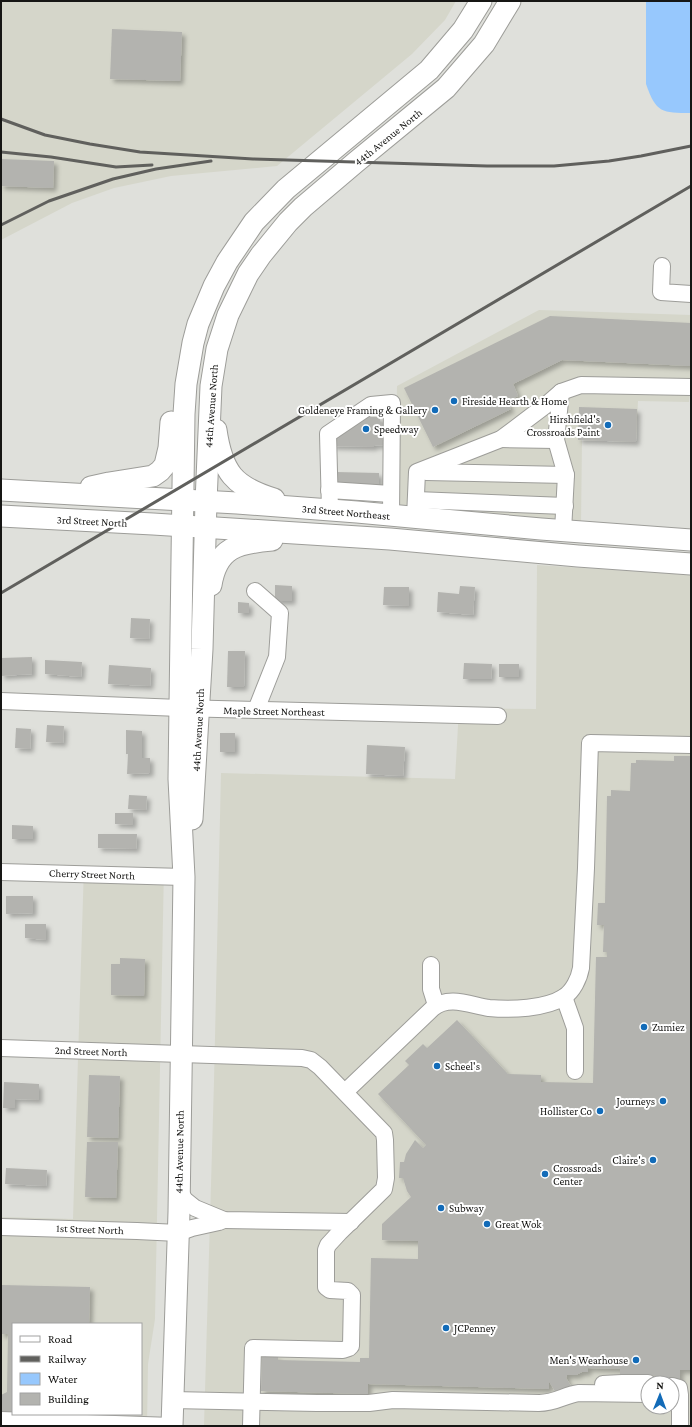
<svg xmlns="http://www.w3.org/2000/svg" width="692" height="1427" viewBox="0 0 692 1427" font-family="'Crimson Pro',serif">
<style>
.built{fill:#d5d6ca;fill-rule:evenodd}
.water{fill:#97c8fd}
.building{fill:#b3b3af;filter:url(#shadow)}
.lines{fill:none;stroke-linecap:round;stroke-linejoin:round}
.minor-casing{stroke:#9d9d99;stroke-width:18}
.major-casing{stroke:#9d9d99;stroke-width:23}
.minor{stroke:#fff;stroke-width:16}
.major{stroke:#fff;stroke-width:21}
.rail{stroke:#60605d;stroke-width:3}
.poi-dot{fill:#126bb8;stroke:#fff;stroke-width:1.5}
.labels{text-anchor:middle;stroke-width:4;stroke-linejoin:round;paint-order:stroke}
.street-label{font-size:11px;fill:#161614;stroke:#fff}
.poi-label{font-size:11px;fill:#161614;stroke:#fff;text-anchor:start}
</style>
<defs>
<filter id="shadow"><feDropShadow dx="3.5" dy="3.5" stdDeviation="2" flood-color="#0004"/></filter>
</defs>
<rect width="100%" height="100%" fill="#dfe0db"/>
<!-- built -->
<g class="built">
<polygon points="1,1 456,1 445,20 412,54 277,166 171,176 114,188 72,203 1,240"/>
<polygon points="539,310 691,315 691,393 690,393 689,402 638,401 636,442 582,440 581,525 394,506 397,386"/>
<path d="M537,565L691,575V1426H204L214,1081L221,773L455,779L459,708L536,709ZM648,1383H672V1407H648Z"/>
<path d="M84,866L164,868L155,1319L148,1364L147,1426H1V1217L73,1219ZM13,1324H141V1414H13Z"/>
</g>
<!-- water -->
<path class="water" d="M646,1H691V113C662,113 656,113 646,84Z"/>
<!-- building -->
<g class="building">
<polygon points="112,29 182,32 180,81 110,79"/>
<polygon points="1,159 54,161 53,188 1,186"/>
<polygon points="550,316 691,323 691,366 562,360 513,384 518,396 507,401 511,409 433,447 404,388"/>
<polygon points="579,407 637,409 636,442 578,440"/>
<polygon points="366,417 380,417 380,422 389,423 389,446 374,445 374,447 332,446 332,436"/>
<polygon points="336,472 379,473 379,486 336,485"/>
<polygon points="275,585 292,586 292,601 275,601"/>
<polygon points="460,586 475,587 473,615 437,612 438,592 459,594"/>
<polygon points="384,587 409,587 409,606 383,605"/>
<polygon points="238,602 249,603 249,613 238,613"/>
<polygon points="131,618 150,619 149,639 130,638"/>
<polygon points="228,651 245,651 244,687 227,687"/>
<polygon points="32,657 32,674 1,676 1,658"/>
<polygon points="45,660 82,662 81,677 45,674"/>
<polygon points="464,663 492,664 491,679 463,679"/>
<rect x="499" y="664" width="20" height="13"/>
<polygon points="109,665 151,668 150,686 108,684"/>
<polygon points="47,725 64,726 63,743 46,742"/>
<polygon points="16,728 31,729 30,749 15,748"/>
<polygon points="126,730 142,731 142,758 150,758 150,773 127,774 128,754 126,754"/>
<rect x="220" y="733" width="15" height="19"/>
<polygon points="367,745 405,747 403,776 366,774"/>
<polygon points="674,756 691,756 691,1370 680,1370 680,1381 663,1381 663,1376 639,1375 620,1380 620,1369 588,1368 588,1372 582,1372 576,1375 567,1375 566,1378 571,1386 557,1395 549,1381 549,1389 368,1384 368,1394 261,1391 262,1356 278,1357 278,1360 360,1362 360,1358 369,1358 371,1258 418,1259 418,1241 382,1240 382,1224 411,1197 407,1191 403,1178 399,1178 400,1162 404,1162 406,1154 415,1140 423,1148 426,1145 378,1094 409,1065 405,1061 423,1044 427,1048 457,1020 508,1074 541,1075 541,1082 593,1083 596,957 607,957 607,952 603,952 604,925 597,925 598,903 605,903 607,796 611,796 611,790 630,791 631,763 636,763 636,760 674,761"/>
<polygon points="129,795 147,796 146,810 128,809"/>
<polygon points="115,813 133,813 133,825 115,824"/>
<polygon points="12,825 33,826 33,839 12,839"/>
<polygon points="98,834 137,834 136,849 98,848"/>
<polygon points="6,896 33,896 33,913 6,914"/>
<polygon points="25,924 46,924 46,940 25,938"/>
<polygon points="120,958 145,959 144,996 111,995 111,964 120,964"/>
<polygon points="89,1075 120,1076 118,1138 87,1137"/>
<polygon points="4,1082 39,1084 39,1100 15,1099 15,1108 3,1108"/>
<polygon points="87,1142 118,1142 116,1198 85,1197"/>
<polygon points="6,1168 47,1170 46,1186 5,1184"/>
<polygon points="2,1285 90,1287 89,1324 13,1324 13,1413 1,1413 1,1395 7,1392 8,1334 1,1334"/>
</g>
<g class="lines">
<!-- minor casing -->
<g class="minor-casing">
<g id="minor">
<polyline points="662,266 661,292 691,294"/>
<polyline points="561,392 556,440 566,475 563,531"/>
<polyline points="501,439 556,440"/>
<polyline points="426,472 566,475"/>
<polyline points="329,490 391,494"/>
<polyline points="416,500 565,506"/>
<polyline points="330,510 328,434 371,405 392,403 391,515"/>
<polyline points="415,518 417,472 501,439 546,405 561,392 581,385 691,387"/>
<polyline points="255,591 280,613 277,657 256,710"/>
<polyline points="1,701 180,708 498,716"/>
<polyline points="1,872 184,877"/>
<polyline points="431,965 431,989 436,1005"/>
<polyline points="564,997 575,1028 575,1071"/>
<polyline points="1,1048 302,1058 311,1060 320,1067 384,1133 385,1140 386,1178 384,1189 340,1232 328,1245 326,1250 326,1287 330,1290 348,1291 352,1295 351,1346 349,1348 343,1350 253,1348 251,1426"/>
<path d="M345,1092L433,1008C449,995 470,1005 489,1008C511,1010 545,1009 564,997C573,991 579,979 581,968L586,868L590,743L691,745"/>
<polyline points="179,1191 185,1200 195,1208 224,1220 351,1222"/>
<polyline points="1,1227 137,1231 178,1233 192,1228 219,1222 224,1220"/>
<polyline points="603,1384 622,1383 648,1383"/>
<polyline points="672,1386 679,1388 680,1395 680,1426"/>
<path d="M172,1400L317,1403H369L393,1400L539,1403C556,1403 564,1395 579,1393L648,1394"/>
<polyline points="1,1420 172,1426"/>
</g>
</g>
<!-- major casing -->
<g class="major-casing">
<g id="major">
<path d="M216,430C222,472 234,487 274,499"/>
<polyline points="91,487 109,483 153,476 160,471 165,465 169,448 171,422"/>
<polyline points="1,490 237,503 357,512 541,529 691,540"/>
<polyline points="1,516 153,524 390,539 578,556 691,564"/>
<path d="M211,585C217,547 238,543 272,540"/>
<polyline points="192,819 202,649 206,502 211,386 217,349 228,315 248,274 261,255 288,222 303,207 356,162 446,88 484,44 510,1"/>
<polyline points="172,1426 179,1212 184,877 179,779 183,486 184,414 186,384 193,343 198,324 214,286 227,262 254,222 286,189 429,70 463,30 481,1"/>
</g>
</g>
<!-- minor -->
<use href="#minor" class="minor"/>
<!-- major -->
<use href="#major" class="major"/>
<!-- rail -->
<g class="rail">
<polyline points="1,119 45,135 90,144 140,152 253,159 487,166 554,166 609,161 641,156 691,146"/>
<polyline points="1,152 51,157 116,167 152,165"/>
<polyline points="1,225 49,201 113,179 156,169 211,161"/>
<polyline points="1,593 691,186"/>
</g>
</g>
<!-- markers -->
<g class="poi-dot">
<circle cx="454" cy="401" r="4"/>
<circle cx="435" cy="410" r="4"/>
<circle cx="608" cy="425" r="4"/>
<circle cx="366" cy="429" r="4"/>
<circle cx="644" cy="1027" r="4"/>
<circle cx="437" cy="1066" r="4"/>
<circle cx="663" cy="1101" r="4"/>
<circle cx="600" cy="1111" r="4"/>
<circle cx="653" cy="1160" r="4"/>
<circle cx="545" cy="1174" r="4"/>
<circle cx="441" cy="1208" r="4"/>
<circle cx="487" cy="1224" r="4"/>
<circle cx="446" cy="1328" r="4"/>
<circle cx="636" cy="1360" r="4"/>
</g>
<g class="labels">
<!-- street labels -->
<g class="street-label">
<text transform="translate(388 137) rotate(-39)" y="4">44th Avenue North</text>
<text transform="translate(211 406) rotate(-86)" y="4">44th Avenue North</text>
<text transform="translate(346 512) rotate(5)" y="4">3rd Street Northeast</text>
<text transform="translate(92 521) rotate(3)" y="4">3rd Street North</text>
<text transform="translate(274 711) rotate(1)" y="4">Maple Street Northeast</text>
<text transform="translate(198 730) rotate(-87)" y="4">44th Avenue North</text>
<text transform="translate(92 874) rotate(2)" y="4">Cherry Street North</text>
<text transform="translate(91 1051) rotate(2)" y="4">2nd Street North</text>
<text transform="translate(179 1152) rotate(-89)" y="4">44th Avenue North</text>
<text transform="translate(90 1229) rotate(2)" y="4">1st Street North</text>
</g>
<!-- poi labels -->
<g class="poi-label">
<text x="462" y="405">Fireside Hearth &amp; Home</text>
<text x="427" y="414" text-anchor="end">Goldeneye Framing &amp; Gallery</text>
<text x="600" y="423" text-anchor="end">Hirshfield's<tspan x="600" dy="13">Crossroads Paint</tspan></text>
<text x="374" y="433">Speedway</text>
<text x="652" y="1031">Zumiez</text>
<text x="445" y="1070">Scheel's</text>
<text x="655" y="1105" text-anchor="end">Journeys</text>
<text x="592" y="1115" text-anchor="end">Hollister Co</text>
<text x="645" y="1164" text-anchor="end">Claire's</text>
<text x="553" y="1172">Crossroads<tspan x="553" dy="13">Center</tspan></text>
<text x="449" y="1212">Subway</text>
<text x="495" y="1228">Great Wok</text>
<text x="454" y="1332">JCPenney</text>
<text x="628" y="1364" text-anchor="end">Men's Wearhouse</text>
</g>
</g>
<!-- border -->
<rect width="692" height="1427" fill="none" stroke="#161614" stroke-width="4"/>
<!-- legend -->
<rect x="12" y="1323" width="130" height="92" fill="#ffffff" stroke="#a2a2a1"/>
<rect x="20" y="1336" width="20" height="6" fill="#ffffff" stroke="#a2a2a1"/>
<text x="48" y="1343" font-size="12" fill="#161614">Road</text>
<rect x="20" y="1356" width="20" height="6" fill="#60605d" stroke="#a2a2a1"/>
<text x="48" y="1363" font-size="12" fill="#161614">Railway</text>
<rect x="20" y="1373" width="20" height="12" fill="#97c8fd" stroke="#a2a2a1"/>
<text x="48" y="1383" font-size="12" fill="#161614">Water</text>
<rect x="20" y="1393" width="20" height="12" fill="#b3b3af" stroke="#a2a2a1"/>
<text x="48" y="1403" font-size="12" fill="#161614">Building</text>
<!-- north arrow -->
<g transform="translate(660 1395) rotate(1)"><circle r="19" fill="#ffffff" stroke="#a2a2a1"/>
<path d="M0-3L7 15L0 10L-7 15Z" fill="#126bb8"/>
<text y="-6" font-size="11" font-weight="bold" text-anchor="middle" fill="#161614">N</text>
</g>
</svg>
